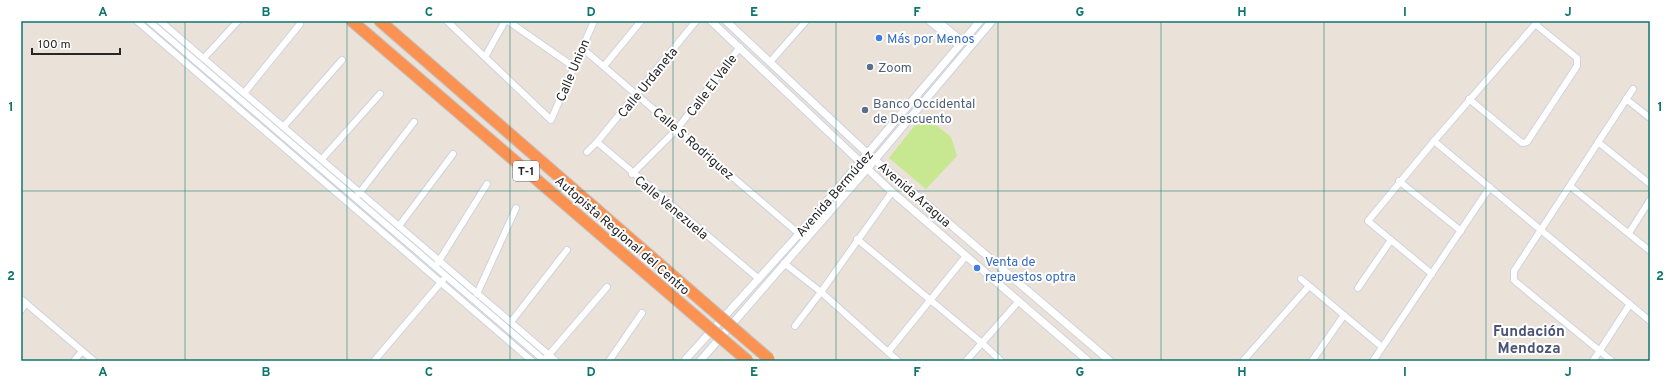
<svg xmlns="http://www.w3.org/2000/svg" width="1671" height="382" viewBox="0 0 1671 382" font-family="Overpass,sans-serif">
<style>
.pitch{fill:#c7e890}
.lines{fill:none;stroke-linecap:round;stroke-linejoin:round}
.minor-casing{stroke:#ced2e0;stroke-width:8}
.tertiary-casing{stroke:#ced2e0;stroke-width:9}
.motorway-casing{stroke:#c3c3c3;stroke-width:13}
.minor{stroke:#fff;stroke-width:6}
.tertiary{stroke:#fff;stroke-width:7}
.motorway{stroke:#fc9251;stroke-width:11}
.motorway-bridge-casing{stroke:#c3c3c3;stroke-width:13;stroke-linecap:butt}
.motorway-bridge{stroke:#fc9251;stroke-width:11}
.grid{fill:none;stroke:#0f766e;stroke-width:1;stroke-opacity:0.55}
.shop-dot{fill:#3f7fe0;stroke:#fff;stroke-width:1.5}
.service-dot{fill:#5c6f8a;stroke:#fff;stroke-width:1.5}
.labels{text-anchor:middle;stroke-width:4;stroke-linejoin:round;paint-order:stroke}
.shield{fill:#fff;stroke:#686868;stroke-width:1}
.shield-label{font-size:12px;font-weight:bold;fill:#272727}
.shop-label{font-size:13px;fill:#366cbe;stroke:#fff;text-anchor:start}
.service-label{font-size:13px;fill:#4e5e75;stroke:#fff;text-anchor:start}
.street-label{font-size:13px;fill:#272727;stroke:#fff}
.quarter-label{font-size:15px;font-weight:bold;fill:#495376;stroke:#fff}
.neatline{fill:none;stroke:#0f766e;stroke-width:1.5}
.grid-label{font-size:13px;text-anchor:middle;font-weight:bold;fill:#0f766e}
</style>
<rect width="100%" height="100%" fill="#eae1d8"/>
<!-- pitch -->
<polygon class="pitch" points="923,115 951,137 957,156 926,189 889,158"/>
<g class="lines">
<!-- minor casing -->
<g class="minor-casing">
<g id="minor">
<polyline points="137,21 532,361"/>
<polyline points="149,21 545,361"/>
<polyline points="160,21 556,361"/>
<polyline points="447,21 551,120 594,21"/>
<polyline points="508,21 574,67"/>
<polyline points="929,21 959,46"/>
<polyline points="938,21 963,41"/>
<polyline points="582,48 805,239"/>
<polyline points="485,57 505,21"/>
<polyline points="204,58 238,21"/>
<polyline points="770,62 806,21"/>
<polyline points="604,66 641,21"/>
<polyline points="245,92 300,24"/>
<polyline points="1469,99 1522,143 1527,142 1577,66 1577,58 1535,24"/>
<polyline points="1626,99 1650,118"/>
<polyline points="284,126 342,60"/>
<polyline points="1434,141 1650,321"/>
<polyline points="597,142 696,21"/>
<polyline points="1598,142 1650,184"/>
<polyline points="587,152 597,142 759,279"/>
<polyline points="322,159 380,94"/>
<polyline points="632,174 677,129 740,47"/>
<polyline points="1399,181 1461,231"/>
<polyline points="1570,186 1650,251"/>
<polyline points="358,195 414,122"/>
<polyline points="399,226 453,154"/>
<polyline points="1629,233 1650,200"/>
<polyline points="857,239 982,343 1001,361"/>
<polyline points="784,263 821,292 898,361"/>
<polyline points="437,264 487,184"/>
<polyline points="1432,274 1368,221 1434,141 1538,21"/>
<polyline points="1301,279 1382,347"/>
<polyline points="1358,288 1391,240"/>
<polyline points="477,294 516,208"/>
<polyline points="21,299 94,361"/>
<polyline points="21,310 26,303"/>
<polyline points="511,322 567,250"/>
<polyline points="795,326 821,292 892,192"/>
<polyline points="888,352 966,256"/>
<polyline points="547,357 607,287"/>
<polyline points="74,361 82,351"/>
<polyline points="374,361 443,280"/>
<polyline points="609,361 642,313"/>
<polyline points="966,361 1019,301"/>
<polyline points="1243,361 1309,286"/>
<polyline points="1312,361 1344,315"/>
<polyline points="1373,361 1490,187"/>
<polyline points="1593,361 1630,304"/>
<polyline points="1612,361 1516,282 1514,280 1514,271 1633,89"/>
</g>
</g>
<!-- tertiary casing -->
<g class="tertiary-casing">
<g id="tertiary">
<polyline points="711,21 892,192 1088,361"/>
<polyline points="726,21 868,154 1110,361"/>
<polyline points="688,361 686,359 799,234 980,21"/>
<polyline points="700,361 867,169 992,21"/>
</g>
</g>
<!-- motorway casing -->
<g class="motorway-casing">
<g id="motorway">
<polyline points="352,21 700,320"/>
<polyline points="380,21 710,308"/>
</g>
</g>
<!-- minor -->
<use href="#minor" class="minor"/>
<!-- tertiary -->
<use href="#tertiary" class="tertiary"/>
<!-- motorway -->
<use href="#motorway" class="motorway"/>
<!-- motorway-bridge casing -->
<g class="motorway-bridge-casing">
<g id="motorway-bridge">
<polyline points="710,308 769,359"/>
<polyline points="700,320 748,361"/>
</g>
</g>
<!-- motorway-bridge -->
<use href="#motorway-bridge" class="motorway-bridge"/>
</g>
<!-- grid -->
<path class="grid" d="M185,21V361M347,21V361M510,21V361M673,21V361M836,21V361M998,21V361M1161,21V361M1324,21V361M1486,21V361M21,191H1650"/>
<!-- markers -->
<g class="shop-dot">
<circle cx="879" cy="38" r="4"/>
<circle cx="977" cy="268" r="4"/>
</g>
<g class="service-dot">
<circle cx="870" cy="67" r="4"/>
<circle cx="865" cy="110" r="4"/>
</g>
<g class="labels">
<!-- shield labels -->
<rect class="shield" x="513" y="161" width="26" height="20" rx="3"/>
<g class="shield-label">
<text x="526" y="175">T-1</text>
</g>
<!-- shop labels -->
<g class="shop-label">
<text x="887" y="43">Más por Menos</text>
<text x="985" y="266">Venta de<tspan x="985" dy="15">repuestos optra</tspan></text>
</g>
<!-- service labels -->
<g class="service-label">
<text x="878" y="72">Zoom</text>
<text x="873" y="108">Banco Occidental<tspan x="873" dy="15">de Descuento</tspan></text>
</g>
<!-- street labels -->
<g class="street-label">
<text transform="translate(572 70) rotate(-67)" y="5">Calle Union</text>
<text transform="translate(647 82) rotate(-51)" y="5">Calle Urdaneta</text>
<text transform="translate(711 85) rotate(-53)" y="5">Calle El Valle</text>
<text transform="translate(694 143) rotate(41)" y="5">Calle S Rodriguez</text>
<text transform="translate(834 193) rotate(-49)" y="5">Avenida Bermúdez</text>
<text transform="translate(915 194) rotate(41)" y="5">Avenida Aragua</text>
<text transform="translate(672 207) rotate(40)" y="5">Calle Venezuela</text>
<text transform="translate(623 235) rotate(41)" y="5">Autopista Regional del Centro</text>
</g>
<!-- quarter labels -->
<g class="quarter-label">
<text x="1529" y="336">Fundación<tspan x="1529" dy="17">Mendoza</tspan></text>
</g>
</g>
<!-- border -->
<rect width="1671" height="382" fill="none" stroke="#ffffff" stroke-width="44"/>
<!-- scale -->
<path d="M32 48v6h88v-6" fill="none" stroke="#272727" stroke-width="2"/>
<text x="38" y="48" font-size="12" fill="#272727" stroke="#ffffff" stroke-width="3" paint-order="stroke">100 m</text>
<rect x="22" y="22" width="1627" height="338" class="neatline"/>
<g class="grid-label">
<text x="103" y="16">A</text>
<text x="266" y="16">B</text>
<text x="429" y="16">C</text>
<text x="591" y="16">D</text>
<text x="754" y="16">E</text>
<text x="917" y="16">F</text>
<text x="1080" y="16">G</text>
<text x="1242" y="16">H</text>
<text x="1405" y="16">I</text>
<text x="1568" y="16">J</text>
<text x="11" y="111">1</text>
<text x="1660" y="111">1</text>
<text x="11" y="280">2</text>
<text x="1660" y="280">2</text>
<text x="103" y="376">A</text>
<text x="266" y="376">B</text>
<text x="429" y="376">C</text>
<text x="591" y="376">D</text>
<text x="754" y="376">E</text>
<text x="917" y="376">F</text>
<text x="1080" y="376">G</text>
<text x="1242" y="376">H</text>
<text x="1405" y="376">I</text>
<text x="1568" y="376">J</text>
</g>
</svg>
